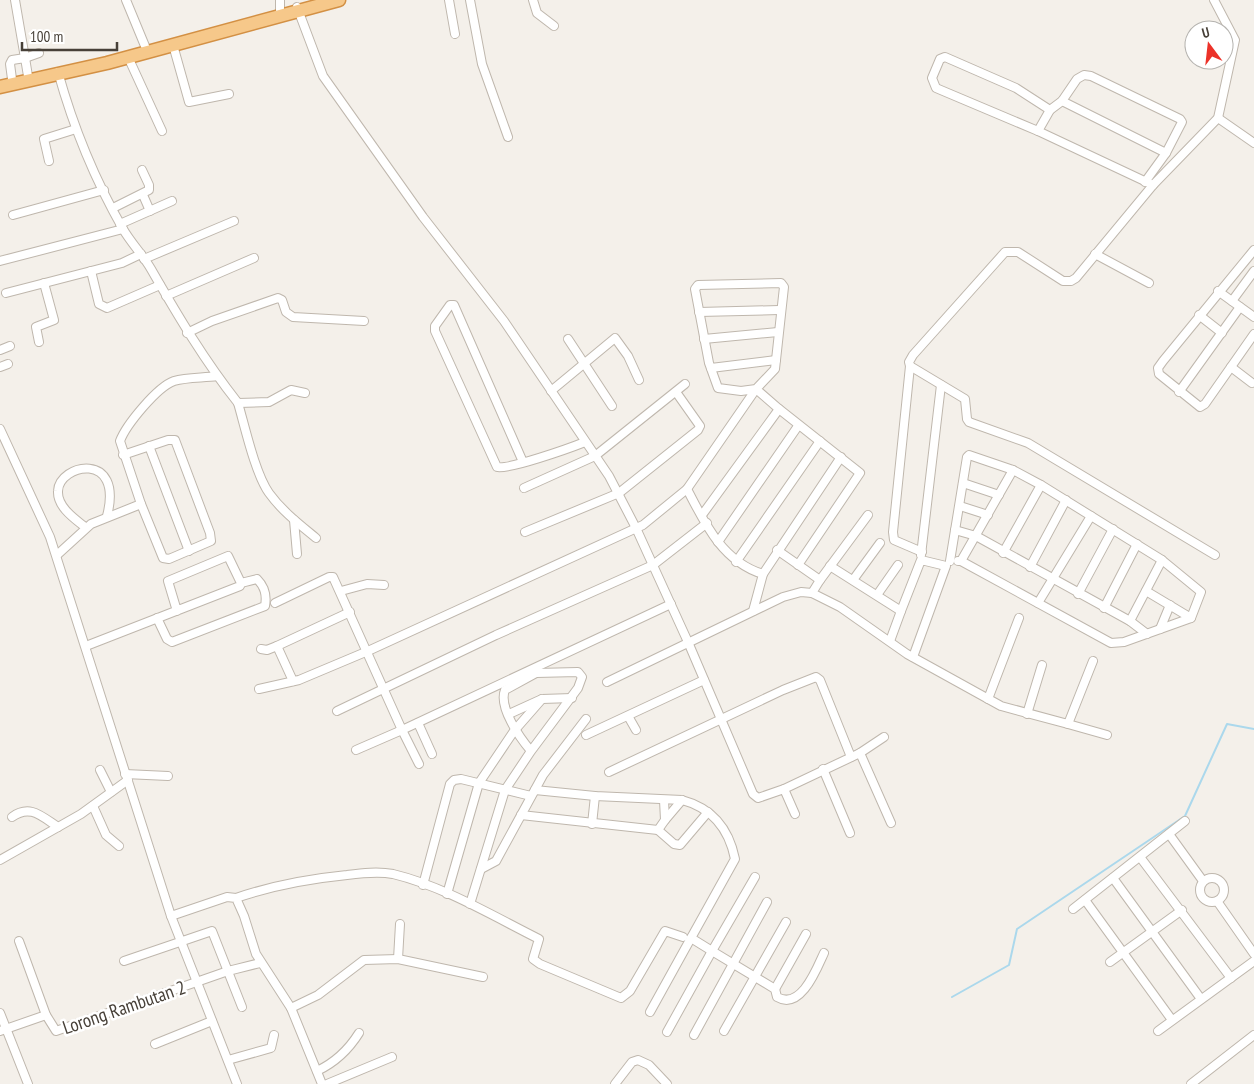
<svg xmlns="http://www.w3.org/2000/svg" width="1254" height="1084" viewBox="0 0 1254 1084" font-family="'PT Sans Narrow',sans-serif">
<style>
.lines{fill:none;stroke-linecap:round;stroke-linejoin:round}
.stream{stroke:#abd8ec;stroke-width:2}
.minor-casing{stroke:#bfb7ad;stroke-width:10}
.trunk-casing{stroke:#d39044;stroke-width:15}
.minor{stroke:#fff;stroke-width:8}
.trunk{stroke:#f6c88a;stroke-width:12}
.labels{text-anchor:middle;stroke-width:5;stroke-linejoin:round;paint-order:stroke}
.street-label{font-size:19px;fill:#474038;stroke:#fff}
</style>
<rect width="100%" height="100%" fill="#f4f0ea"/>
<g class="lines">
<!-- stream -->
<polyline class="stream" points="952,997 1009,965 1017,929 1185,816 1227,724 1254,729"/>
<!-- minor casing -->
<g class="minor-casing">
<g id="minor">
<polyline points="15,0 25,58 39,53"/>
<polyline points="126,0 145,46"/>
<polyline points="449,0 455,34"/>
<polyline points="470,0 482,64 508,137"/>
<polyline points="533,0 537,13 554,26"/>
<polyline points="1214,0 1235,40 1218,118 1153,185 1076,278 1071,281 1063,281 1018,252 1005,252 913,355 909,362 910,366 965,399 967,419 969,422 1028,443 1215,555"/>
<polyline points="297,7 323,76 423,217 504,321 609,476 636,528 688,642 753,794 758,798 784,789 795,814"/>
<polyline points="280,10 280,0"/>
<polyline points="173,45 189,102 229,94"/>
<polyline points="128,57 162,131"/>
<path d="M58,72C73,126 95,180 123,229C131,243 143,255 151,269C178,316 204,360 238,403L269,402L291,390L305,393"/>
<polyline points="12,79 10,64 12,60 25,58 28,76"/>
<polyline points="1062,101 1166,153"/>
<polyline points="1050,110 1016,88 945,57 940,59 932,78 936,88 1038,131 1153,185"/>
<polyline points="1218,118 1254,143"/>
<polyline points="1038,131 1050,110 1062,101 1077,79 1084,75 1091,76 1180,119 1182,122 1166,153 1145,182"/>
<polyline points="49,161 44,139 76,129"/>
<polyline points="143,195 150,211"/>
<polyline points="113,208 149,190 149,185 142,170"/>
<polyline points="13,215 104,190"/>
<polyline points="120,224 172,201"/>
<polyline points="1254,250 1163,361 1158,368 1159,374 1200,407 1205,404 1254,334"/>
<polyline points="1095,254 1149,283"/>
<polyline points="144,259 234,221"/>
<polyline points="0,261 123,229"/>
<polyline points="91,271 99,304 107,308 160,285"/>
<polyline points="1218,291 1254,317"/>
<polyline points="6,293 122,263 141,254"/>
<polyline points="166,296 254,258"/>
<polyline points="1232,301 1254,271"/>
<polyline points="699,312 779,310"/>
<polyline points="1199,315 1222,333"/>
<polyline points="187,333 212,321 278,298 282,300 286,312 293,317 364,321"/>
<polyline points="568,339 612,406"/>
<polyline points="704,339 778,332"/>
<polyline points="39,342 36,327 54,320 44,283"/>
<polyline points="0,350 10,346"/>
<polyline points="910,366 893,532 894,540 922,552"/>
<polyline points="0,367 8,364"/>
<polyline points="1231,367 1252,383"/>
<polyline points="711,368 776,360"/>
<polyline points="551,391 615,338 628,356 639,380"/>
<polyline points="1179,392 1240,307"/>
<path d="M238,403C245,427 255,473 269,493C282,511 299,524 316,538"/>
<polyline points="779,409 860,473 798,565"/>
<polyline points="0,429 50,537 171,916 227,897 236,898 244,916 256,954 291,1008 322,1084"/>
<polyline points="149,446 189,551"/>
<polyline points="123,455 168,440 175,440 210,533 211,541 169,559 163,558 141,504"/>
<path d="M523,462L454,305H450L435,326V331L497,467C508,470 570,448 585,442"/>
<polyline points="963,483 999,495"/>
<polyline points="524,488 595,456 685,384"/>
<path d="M687,489C705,524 723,562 763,574"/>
<polyline points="960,506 988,515"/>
<polyline points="294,520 297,554"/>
<path d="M85,527C75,519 57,507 58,491C59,464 124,450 107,516"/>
<polyline points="955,530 976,536 1130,621 1147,634"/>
<polyline points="525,532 619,493 698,430 700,426 676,392"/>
<polyline points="718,542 798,426"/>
<polyline points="777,550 820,580 812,593"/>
<polyline points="1003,553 1041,485"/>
<path d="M57,555L91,524L141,504L120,441C126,425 157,387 174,381C187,377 203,378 217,376"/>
<polyline points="921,555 941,385"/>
<polyline points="950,561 967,457 969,455 1013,470 1041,485 1162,560 1201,592 1191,618 1124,642 1111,643 961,561"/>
<polyline points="958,561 961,561 1013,470"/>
<polyline points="736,562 820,441"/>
<polyline points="830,566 901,611 890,641"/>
<polyline points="1030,567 1066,500"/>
<polyline points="820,580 868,515"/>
<polyline points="853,580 880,543"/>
<polyline points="341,591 367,584 384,585"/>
<polyline points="1146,591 1191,618"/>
<polyline points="1078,594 1113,529"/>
<polyline points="877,595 898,565"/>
<polyline points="275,603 329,577 333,577 402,730 671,604"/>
<polyline points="1038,603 1091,516"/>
<polyline points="1104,608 1137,544"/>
<polyline points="753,611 763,574 841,457"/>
<polyline points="901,611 921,560 946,566 913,657"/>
<path d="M157,618L167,639L172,642L265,606C267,595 265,587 257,579L241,583"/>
<polyline points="1130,621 1162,560"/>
<polyline points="1160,629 1170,605"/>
<polyline points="86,646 240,586 241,583 228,556 168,581 177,611"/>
<polyline points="277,646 293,681"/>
<polyline points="261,649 267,650 277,646 350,612"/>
<polyline points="607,682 783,597 801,592 812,593 840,607 907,654 1001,706 1068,724 1093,661"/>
<polyline points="259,689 299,680 368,651 643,525 687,489 756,389 775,369 784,287 781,283 698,285 695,289 709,363 718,388 741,391 756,389 779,409 702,515"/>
<polyline points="988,699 1019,618"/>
<polyline points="337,711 496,635 653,565 707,523"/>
<polyline points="509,714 542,699 572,698"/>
<polyline points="1027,714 1042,665"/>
<polyline points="628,716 636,730"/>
<polyline points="418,723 432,754"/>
<polyline points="1068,724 1107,735"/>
<polyline points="586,735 704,680"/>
<polyline points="356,750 402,730 419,764"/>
<polyline points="860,753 891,823"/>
<polyline points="823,769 850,833"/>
<polyline points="100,770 111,792"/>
<polyline points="609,772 783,690 816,677 820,680 851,757"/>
<polyline points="125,774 168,776"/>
<polyline points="784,789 860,753 884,737"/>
<path d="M535,790L595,796L682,800C712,808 729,829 735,859L691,938L712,951L755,877"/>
<polyline points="93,806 106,835 119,846"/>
<polyline points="521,815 658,830 665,820 664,800"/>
<path d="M12,817C30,804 41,816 58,827"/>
<polyline points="665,820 682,800"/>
<polyline points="592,824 595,796"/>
<polyline points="658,830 674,844 680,845 708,812"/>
<polyline points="1169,834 1203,881"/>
<polyline points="1140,857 1231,978"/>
<polyline points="0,860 81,814 128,780"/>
<polyline points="481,869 496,861 543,775 586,719"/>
<circle cx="1212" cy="890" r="12"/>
<polyline points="1113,878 1201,999"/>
<polyline points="423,885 450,784 454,780 461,779 531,796"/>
<polyline points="447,894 479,783 514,731 542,699"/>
<path d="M236,898C274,885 307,879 347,875C362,873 378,871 393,874C443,886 493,916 539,939L533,959L540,964L621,998L630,991L665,931L683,937"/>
<polyline points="1085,900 1172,1020"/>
<polyline points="1217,901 1254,954"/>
<path d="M470,904L505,790L531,751L578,688L582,677L578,672L536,673L505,690C498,707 520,738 531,751"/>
<polyline points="1073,909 1185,821"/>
<polyline points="171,916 237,1084"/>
<polyline points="19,941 46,1015 56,1031 228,971 260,963"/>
<polyline points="398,959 400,924"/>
<polyline points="124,961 212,931 242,1007"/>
<polyline points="1110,962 1182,910"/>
<polyline points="775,989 806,934"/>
<polyline points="291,1008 318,995 364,960 398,959 483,977"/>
<polyline points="650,1012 691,938"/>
<polyline points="0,1013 28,1084"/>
<polyline points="0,1031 46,1015"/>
<polyline points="724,1031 786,922"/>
<polyline points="1158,1031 1254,961"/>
<path d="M667,1032L712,951L775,989L777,997C801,1011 817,968 824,953"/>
<polyline points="694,1035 767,902"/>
<polyline points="155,1044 212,1021"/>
<polyline points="228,1060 271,1048 274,1035"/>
<path d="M317,1071C334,1063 349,1049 359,1033"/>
<polyline points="327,1084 392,1057"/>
<polyline points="615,1084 632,1062 638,1060 649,1065 667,1084"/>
<polyline points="1191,1084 1254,1035"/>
</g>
</g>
<!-- trunk casing -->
<g class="trunk-casing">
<polyline id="trunk" points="0,87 107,63 339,0"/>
</g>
<!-- minor -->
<use href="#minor" class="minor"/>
<!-- trunk -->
<use href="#trunk" class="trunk"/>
</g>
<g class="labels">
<!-- street labels -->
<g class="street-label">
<text transform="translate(124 1007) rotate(-19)" y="7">Lorong Rambutan 2</text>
</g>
</g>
<!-- north arrow -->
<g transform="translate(1209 45) rotate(345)"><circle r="24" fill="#ffffff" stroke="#b5b3af"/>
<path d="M0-4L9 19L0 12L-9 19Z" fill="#ec3229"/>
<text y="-8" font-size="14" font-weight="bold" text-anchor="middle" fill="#474038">U</text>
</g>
<!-- scale -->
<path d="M22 42v8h95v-8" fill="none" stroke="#474038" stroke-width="2.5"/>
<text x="30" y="42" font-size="15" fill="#474038" stroke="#ffffff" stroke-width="4" paint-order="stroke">100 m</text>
</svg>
